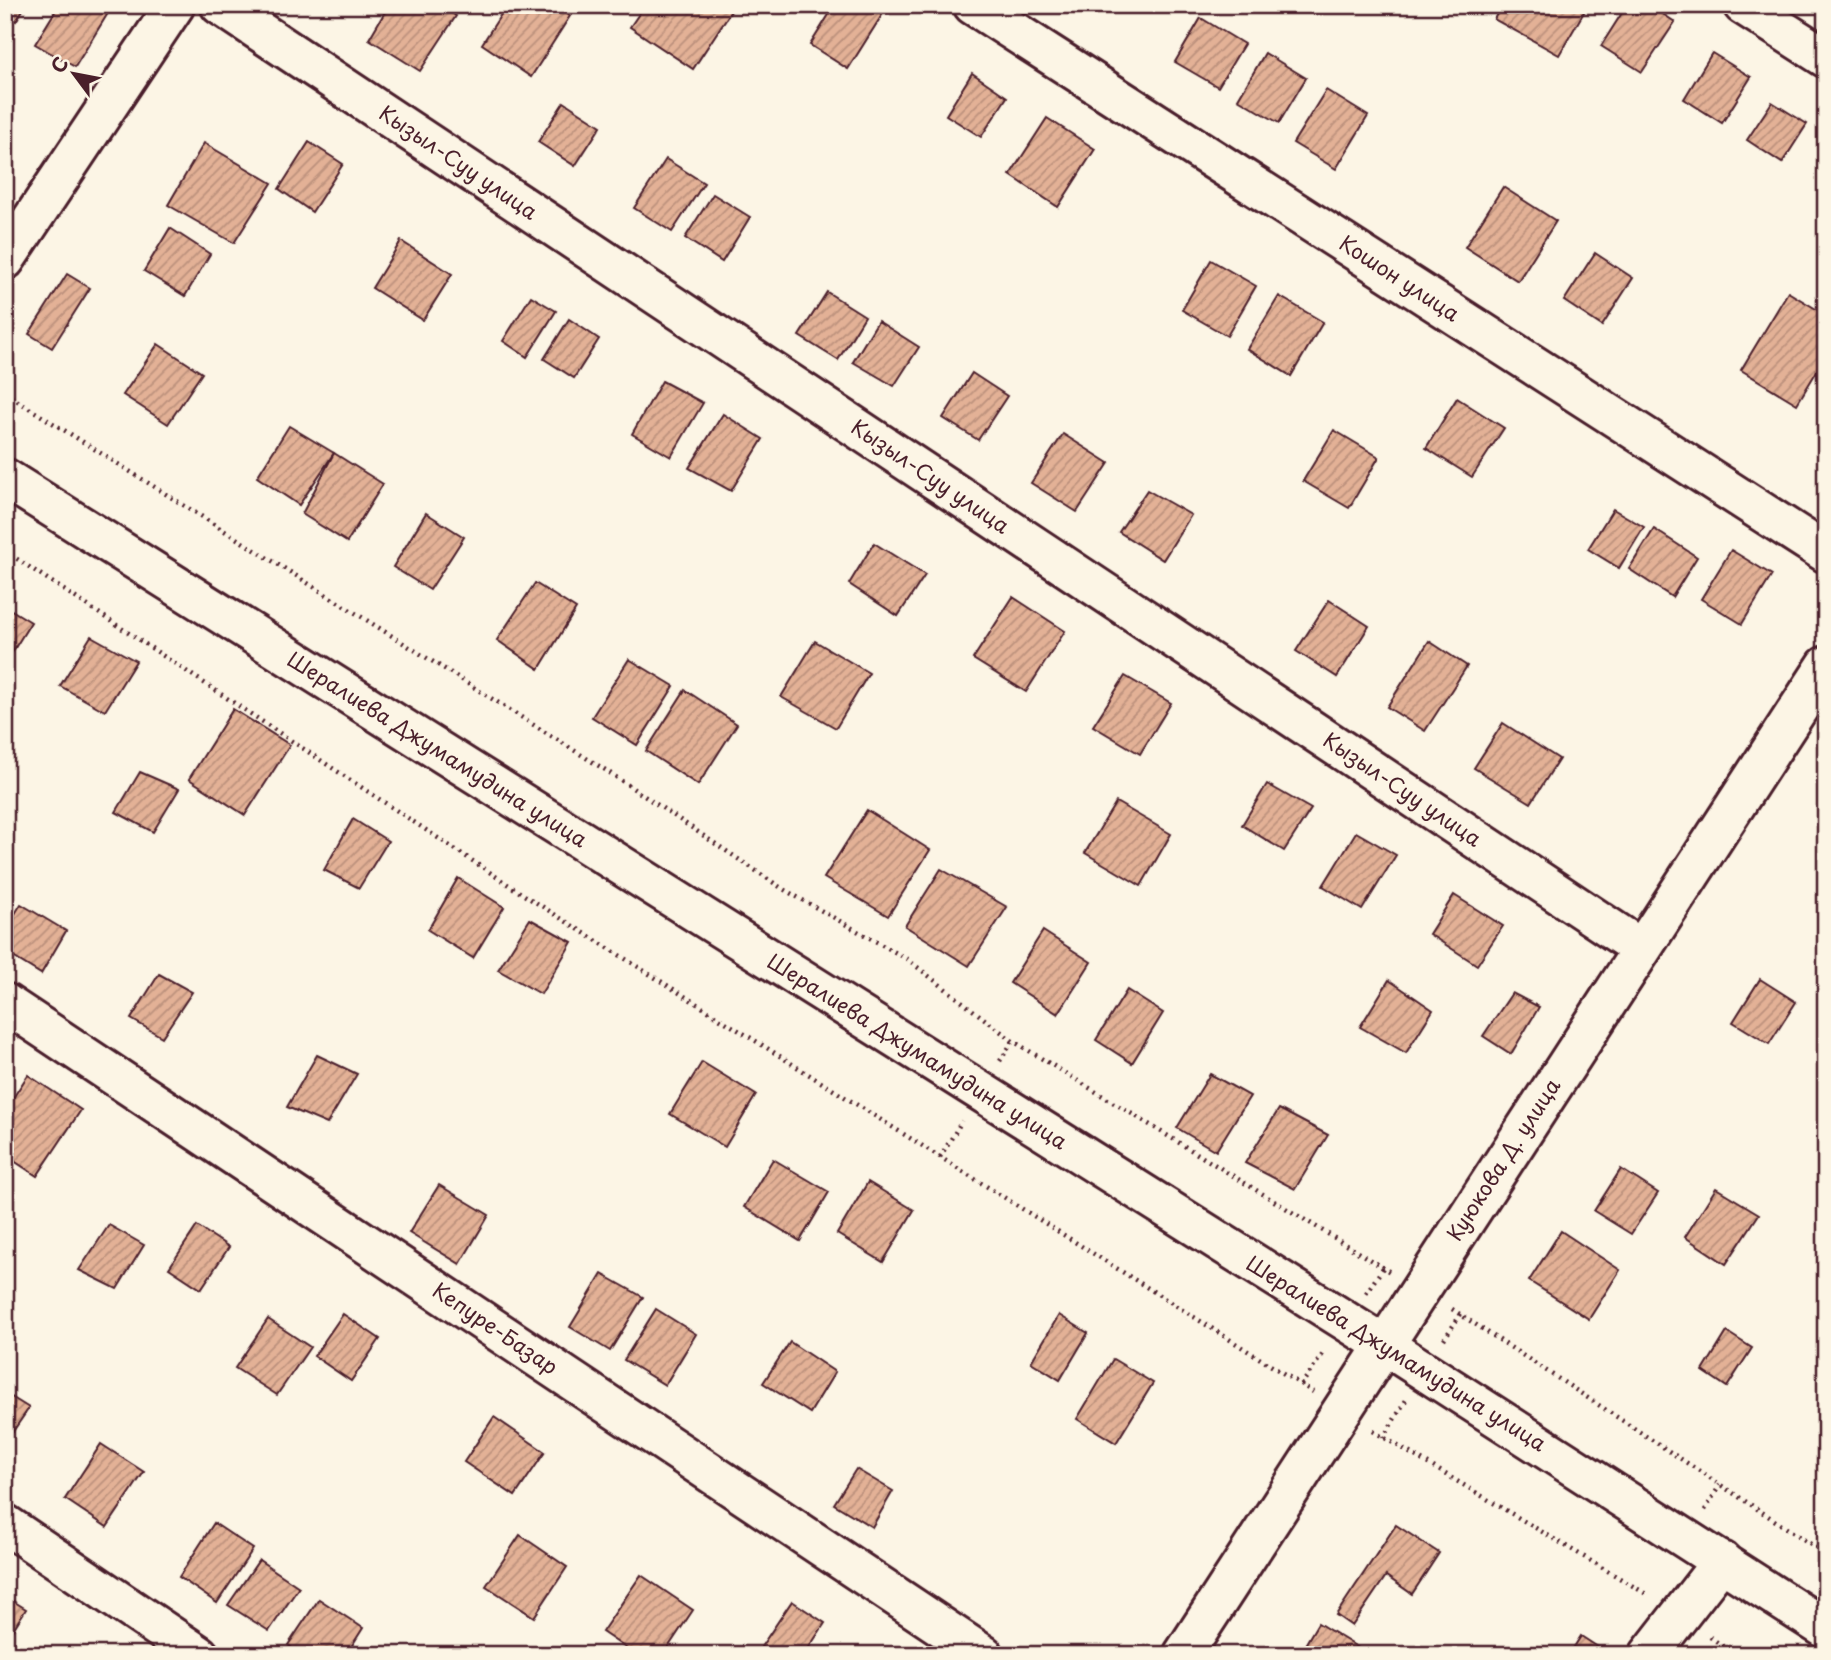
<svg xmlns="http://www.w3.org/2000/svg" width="1831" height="1660" viewBox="0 0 1831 1660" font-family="'Playpen Sans',sans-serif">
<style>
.building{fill:url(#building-hatch);stroke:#4a1f2b;stroke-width:2}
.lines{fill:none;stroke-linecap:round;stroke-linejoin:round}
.minor-casing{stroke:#4a1f2b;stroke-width:44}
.tertiary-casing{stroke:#4a1f2b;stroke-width:44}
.path{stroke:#4a1f2b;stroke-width:4.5;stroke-dasharray:2 5;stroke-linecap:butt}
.minor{stroke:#fcf5e5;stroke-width:38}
.tertiary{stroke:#fcf5e5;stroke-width:38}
.labels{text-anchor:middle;stroke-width:5;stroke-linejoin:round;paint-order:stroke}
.street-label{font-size:21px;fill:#4a1f2b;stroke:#fcf5e5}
</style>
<defs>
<pattern id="building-hatch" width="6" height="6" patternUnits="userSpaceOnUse" patternTransform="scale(1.75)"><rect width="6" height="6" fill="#e3b196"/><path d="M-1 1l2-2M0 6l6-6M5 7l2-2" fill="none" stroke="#ba8f7b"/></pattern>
</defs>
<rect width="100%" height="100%" fill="#fcf5e5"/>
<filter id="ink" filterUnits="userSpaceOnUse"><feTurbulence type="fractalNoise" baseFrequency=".0143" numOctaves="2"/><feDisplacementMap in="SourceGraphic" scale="14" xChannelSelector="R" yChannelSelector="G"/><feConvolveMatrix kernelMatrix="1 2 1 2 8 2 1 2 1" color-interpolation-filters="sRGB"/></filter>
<g filter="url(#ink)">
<!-- building -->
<g class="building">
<polygon points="5,5 26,5 16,21 5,14"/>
<polygon points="59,5 113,5 75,67 35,44"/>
<polygon points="389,5 440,5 456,16 420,71 369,39"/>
<polygon points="507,5 554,5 570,16 531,77 482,44"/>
<polygon points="645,5 735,5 693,69 630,27"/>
<polygon points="835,5 866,5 882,15 848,69 810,45"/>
<polygon points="1502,5 1588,5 1559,55 1494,19"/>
<polygon points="1627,5 1649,5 1675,22 1642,72 1601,46"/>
<polygon points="1201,18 1244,44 1218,87 1175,62"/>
<polygon points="1265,53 1306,78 1279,123 1238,99"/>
<polygon points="1712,53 1751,77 1722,123 1684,99"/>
<polygon points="972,73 1007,97 981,137 946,115"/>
<polygon points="1326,90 1368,116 1336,169 1293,143"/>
<polygon points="564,102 601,126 575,166 538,142"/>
<polygon points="1772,102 1807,124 1782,163 1747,140"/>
<polygon points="1047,118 1095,149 1058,207 1010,175"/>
<polygon points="309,142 343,164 312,212 279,189"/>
<polygon points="204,143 272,183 234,243 168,205"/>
<polygon points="1826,158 1826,173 1819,169"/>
<polygon points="666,159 704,183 672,232 634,208"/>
<polygon points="1503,187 1556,221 1518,281 1465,247"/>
<polygon points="713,194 750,217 722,262 685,238"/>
<polygon points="170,228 210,254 185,296 144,271"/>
<polygon points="401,241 452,274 423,320 372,288"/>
<polygon points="1595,253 1633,278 1602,326 1564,301"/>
<polygon points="1211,260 1256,286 1227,336 1182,310"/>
<polygon points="67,274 90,288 52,348 29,334"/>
<polygon points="827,292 865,316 838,360 799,336"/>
<polygon points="1788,292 1826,315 1826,356 1797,404 1741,370"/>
<polygon points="531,296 556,311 527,357 503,341"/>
<polygon points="1279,296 1323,322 1291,376 1247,349"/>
<polygon points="569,319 599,339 574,378 544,359"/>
<polygon points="878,321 919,347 894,386 853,362"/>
<polygon points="158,344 202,373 168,424 123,395"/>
<polygon points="972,373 1007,396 978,440 943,418"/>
<polygon points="662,381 703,403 671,457 632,434"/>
<polygon points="1457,398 1504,428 1472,477 1426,448"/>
<polygon points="723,414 763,439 731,491 689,468"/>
<polygon points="289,426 334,453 299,505 257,477"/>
<polygon points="1334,430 1379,457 1349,508 1303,481"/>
<polygon points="1063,434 1109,463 1077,512 1031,483"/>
<polygon points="334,453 383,484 347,542 302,514"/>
<polygon points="1147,490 1191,515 1163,560 1119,532"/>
<polygon points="1613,509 1644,527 1619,568 1588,549"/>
<polygon points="426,513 464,537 430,590 393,567"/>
<polygon points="1654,529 1697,557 1672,597 1629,569"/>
<polygon points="874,543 925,575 898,616 849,584"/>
<polygon points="1731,550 1772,575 1742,624 1701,599"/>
<polygon points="535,583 576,609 539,669 497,640"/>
<polygon points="1013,597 1065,631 1026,692 973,659"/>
<polygon points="1329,600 1369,626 1337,677 1296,651"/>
<polygon points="5,606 31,622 5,664"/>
<polygon points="91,636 136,661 105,711 60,686"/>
<polygon points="815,641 869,673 836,728 781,697"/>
<polygon points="1429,641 1467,666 1425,731 1387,707"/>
<polygon points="629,659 674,686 637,745 592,717"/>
<polygon points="1125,676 1171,703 1140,754 1093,726"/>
<polygon points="685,690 737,724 698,785 646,751"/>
<polygon points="233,709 290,745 245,815 189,779"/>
<polygon points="1503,723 1559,759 1531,803 1474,768"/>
<polygon points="140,772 179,789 153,832 116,812"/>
<polygon points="1267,784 1311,809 1284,851 1242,825"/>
<polygon points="1116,802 1171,834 1141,886 1085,853"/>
<polygon points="867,810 930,850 888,916 824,878"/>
<polygon points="353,819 388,841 359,888 324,870"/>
<polygon points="1356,832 1396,855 1362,910 1323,886"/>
<polygon points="941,869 1007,907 969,966 905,926"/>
<polygon points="458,878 504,907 473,958 428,930"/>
<polygon points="1454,895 1503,926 1477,965 1429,934"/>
<polygon points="21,904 66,931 41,974 5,952 5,930"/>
<polygon points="530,919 572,942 541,994 498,970"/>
<polygon points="1043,931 1091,962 1058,1014 1010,983"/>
<polygon points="159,974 192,992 162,1037 131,1019"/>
<polygon points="1760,979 1796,1002 1769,1044 1733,1022"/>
<polygon points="1389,980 1433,1010 1406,1053 1360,1027"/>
<polygon points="1127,990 1163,1013 1132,1063 1096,1040"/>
<polygon points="1512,993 1539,1007 1511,1054 1483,1036"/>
<polygon points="317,1055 357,1074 327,1124 287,1107"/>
<polygon points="702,1062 756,1095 725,1147 670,1114"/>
<polygon points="1210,1074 1250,1096 1216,1151 1177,1128"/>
<polygon points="28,1075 81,1110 37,1176 5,1155 5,1110"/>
<polygon points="1279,1109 1328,1135 1295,1189 1245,1163"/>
<polygon points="773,1159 829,1192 800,1241 744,1207"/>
<polygon points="1621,1169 1658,1193 1631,1234 1594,1211"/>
<polygon points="868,1182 914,1210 883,1262 837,1234"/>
<polygon points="439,1185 489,1215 460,1264 409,1233"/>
<polygon points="1716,1188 1759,1214 1726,1264 1685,1237"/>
<polygon points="109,1225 144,1245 117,1289 79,1270"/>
<polygon points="197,1226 229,1247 201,1289 169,1268"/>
<polygon points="1561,1231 1620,1270 1589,1319 1529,1281"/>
<polygon points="602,1274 643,1297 610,1351 570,1327"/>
<polygon points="656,1309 696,1334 665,1385 624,1360"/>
<polygon points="343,1314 380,1339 351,1381 314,1356"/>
<polygon points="1059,1315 1088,1333 1060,1380 1031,1362"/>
<polygon points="268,1319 310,1347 277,1395 235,1368"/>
<polygon points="1727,1332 1752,1348 1727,1387 1703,1371"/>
<polygon points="790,1342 835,1372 810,1413 763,1383"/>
<polygon points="1113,1359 1153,1383 1116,1443 1077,1419"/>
<polygon points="5,1393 29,1408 5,1443"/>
<polygon points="494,1417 545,1452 515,1496 464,1462"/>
<polygon points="101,1444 144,1472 107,1527 65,1499"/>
<polygon points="856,1469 893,1491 872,1527 834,1504"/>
<polygon points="214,1523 253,1549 217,1603 179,1577"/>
<polygon points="1396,1525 1439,1553 1412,1594 1386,1576 1352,1626 1336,1615"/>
<polygon points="520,1535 567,1567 534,1617 486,1586"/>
<polygon points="259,1560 299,1587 269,1631 228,1605"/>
<polygon points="641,1575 693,1610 663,1655 636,1655 602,1632"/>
<polygon points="5,1596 26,1609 5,1642"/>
<polygon points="319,1599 363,1628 346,1655 303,1655 288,1645"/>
<polygon points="792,1601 825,1623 804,1655 773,1655 761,1647"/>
<polygon points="1318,1623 1370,1655 1299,1655"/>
<polygon points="1581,1636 1610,1655 1569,1655"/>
</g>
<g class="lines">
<!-- minor casing -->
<g class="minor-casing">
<g id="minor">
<polyline points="220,5 1640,948"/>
<polyline points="973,5 1826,553"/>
<polyline points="1743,5 1826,58"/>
<polyline points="5,260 175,5"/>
<polyline points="5,1003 984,1655"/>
<polyline points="5,1524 199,1655"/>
<polyline points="1649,1655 1722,1561"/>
</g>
</g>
<!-- tertiary casing -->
<g class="tertiary-casing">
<g id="tertiary">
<polyline points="5,478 1384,1345 1826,1629"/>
<polyline points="1183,1655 1826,666"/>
</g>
</g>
<!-- path -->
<g class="path">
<polyline points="5,393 607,771 783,889 907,959 1013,1041 1390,1272"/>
<polyline points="5,551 524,895 1313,1392"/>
<polyline points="1000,1061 1013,1041"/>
<polyline points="940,1157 962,1121"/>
<polyline points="1366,1293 1383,1268"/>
<polyline points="1452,1309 1826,1554"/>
<polyline points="1444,1339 1461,1314"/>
<polyline points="1301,1385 1325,1351"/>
<polyline points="1373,1431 1648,1595"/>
<polyline points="1383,1438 1406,1400"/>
<polyline points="1705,1510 1720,1485"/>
<polyline points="1710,1637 1735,1655"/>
</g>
<!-- minor -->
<use href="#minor" class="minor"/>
<!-- tertiary -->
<use href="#tertiary" class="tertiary"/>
</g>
</g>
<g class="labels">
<!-- street labels -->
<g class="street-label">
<text transform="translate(458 163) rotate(34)" y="7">Кызыл-Суу улица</text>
<text transform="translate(1399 279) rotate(33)" y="7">Кошон улица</text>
<text transform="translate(930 477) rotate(34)" y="7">Кызыл-Суу улица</text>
<text transform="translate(437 750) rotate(32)" y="7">Шералиева Джумамудина улица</text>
<text transform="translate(1402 790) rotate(34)" y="7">Кызыл-Суу улица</text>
<text transform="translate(917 1052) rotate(32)" y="7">Шералиева Джумамудина улица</text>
<text transform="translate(1504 1160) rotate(-57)" y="7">Куюкова Д. улица</text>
<text transform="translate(495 1329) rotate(34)" y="7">Кепуре-Базар</text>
<text transform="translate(1396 1354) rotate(32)" y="7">Шералиева Джумамудина улица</text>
</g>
</g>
<!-- margin -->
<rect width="1831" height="1660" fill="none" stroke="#fcf5e5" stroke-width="28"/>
<rect x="14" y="14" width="1803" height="1632" fill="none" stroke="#4a1f2b" stroke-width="2.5" filter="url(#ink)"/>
<!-- north arrow -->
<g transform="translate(74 74) rotate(302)" stroke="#fcf5e5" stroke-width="5" paint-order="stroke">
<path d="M0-5L12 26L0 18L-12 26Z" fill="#4a1f2b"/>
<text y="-10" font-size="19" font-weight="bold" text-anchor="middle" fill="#4a1f2b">С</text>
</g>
</svg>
